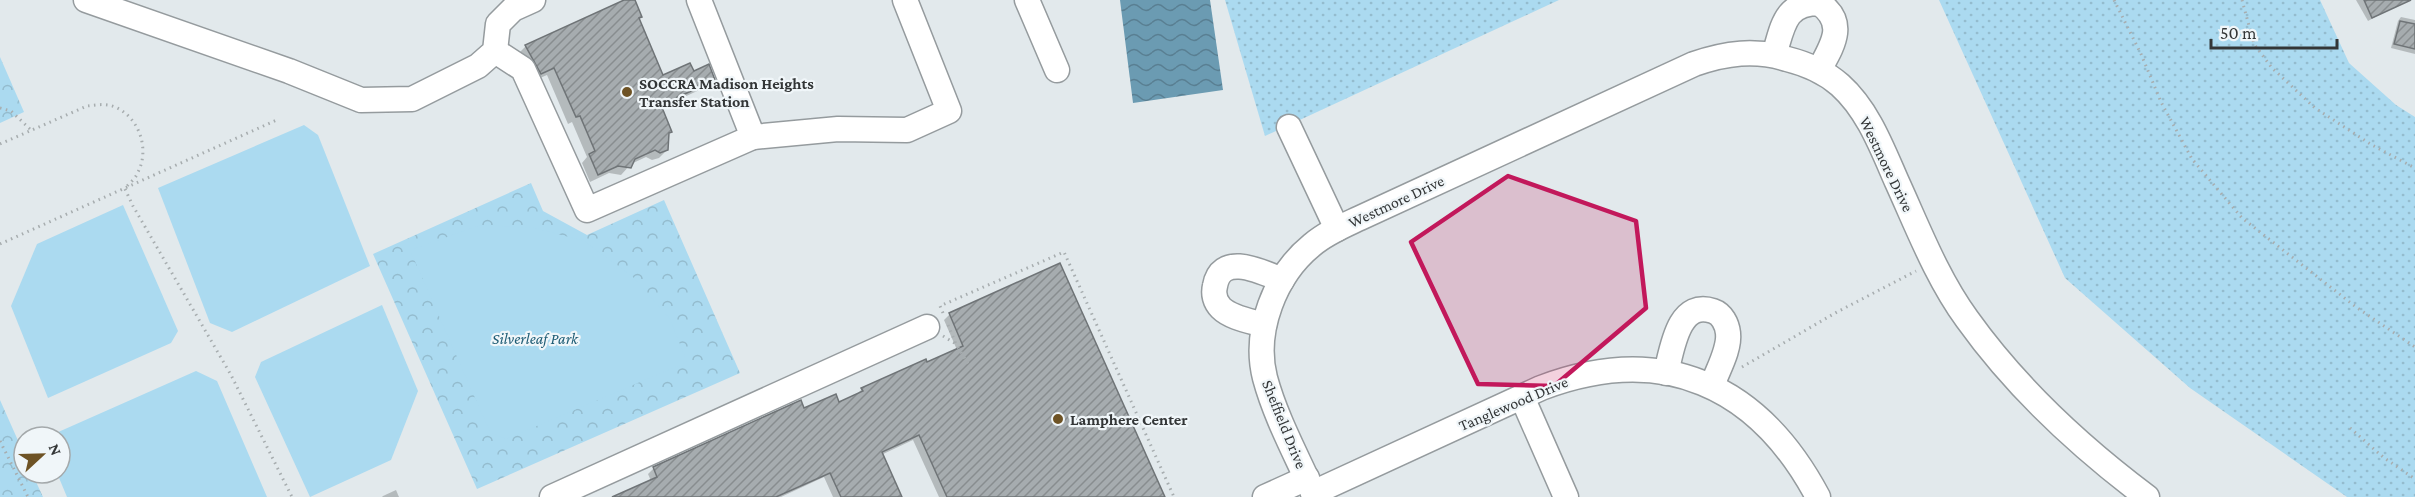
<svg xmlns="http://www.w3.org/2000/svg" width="2415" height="497" viewBox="0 0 2415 497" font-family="'Crimson Pro',serif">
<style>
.grass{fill:url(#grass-dots)}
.park{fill:url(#park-crowns)}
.garden{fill:#abdaf0}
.water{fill:url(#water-waves)}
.shadow{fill:#0003}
.building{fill:url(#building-hatch);stroke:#6f7477;stroke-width:1.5}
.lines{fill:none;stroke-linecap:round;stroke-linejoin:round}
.minor-casing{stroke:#959b9e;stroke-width:27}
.path{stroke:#a7adaf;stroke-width:3;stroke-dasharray:1.5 4.5;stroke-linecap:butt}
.minor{stroke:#fff;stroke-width:24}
.marked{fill:#c2185b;fill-opacity:0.2;stroke:#c2185b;stroke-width:4.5;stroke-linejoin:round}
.poi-dot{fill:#6e5325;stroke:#f0f6f9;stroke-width:2}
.labels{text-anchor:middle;stroke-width:4.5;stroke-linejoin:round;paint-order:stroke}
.poi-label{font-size:16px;font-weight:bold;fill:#333637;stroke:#f0f6f9;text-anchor:start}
.street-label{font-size:16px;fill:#333637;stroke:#f0f6f9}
.park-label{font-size:16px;font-style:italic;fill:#1e5c75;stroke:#f0f6f9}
</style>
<defs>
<pattern id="grass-dots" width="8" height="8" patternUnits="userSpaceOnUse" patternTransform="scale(1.5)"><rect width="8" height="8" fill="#abdaf0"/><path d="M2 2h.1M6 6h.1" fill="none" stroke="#94bcce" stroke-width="1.8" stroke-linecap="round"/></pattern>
<pattern id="park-crowns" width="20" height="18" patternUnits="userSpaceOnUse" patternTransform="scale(1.5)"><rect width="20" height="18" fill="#abdaf0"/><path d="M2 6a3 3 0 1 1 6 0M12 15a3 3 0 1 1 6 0" fill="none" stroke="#94bcce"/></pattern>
<pattern id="water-waves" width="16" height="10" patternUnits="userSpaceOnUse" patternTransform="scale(1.5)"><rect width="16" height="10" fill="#6b9bb2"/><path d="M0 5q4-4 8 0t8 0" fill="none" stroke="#597f92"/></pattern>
<pattern id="building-hatch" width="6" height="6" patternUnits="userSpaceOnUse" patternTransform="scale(1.5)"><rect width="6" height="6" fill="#a6acaf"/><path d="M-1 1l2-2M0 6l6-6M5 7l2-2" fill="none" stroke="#888d8f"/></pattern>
</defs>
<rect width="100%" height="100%" fill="#e2e9ec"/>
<!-- grass -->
<g class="grass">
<polygon points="1225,0 1559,0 1265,136"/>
<polygon points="1939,0 2320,0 2349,63 2396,105 2415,117 2415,497 2347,497 2190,388 2065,278"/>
</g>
<!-- park -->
<g class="park">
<polygon points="0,57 24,112 0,123"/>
<polygon points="531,183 543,211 587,235 664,200 740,373 477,489 373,254"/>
<polygon points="0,400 24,454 24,473 32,473 43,497 0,497"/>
</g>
<!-- garden -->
<g class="garden">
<polygon points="304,125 318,135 370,266 232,332 210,323 158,188"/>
<polygon points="123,205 178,331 171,343 48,398 11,306 37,244"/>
<polygon points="481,225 535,228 584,241 633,277 670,319 687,362 506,439 490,432 410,250"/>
<polygon points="382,305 418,391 391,460 310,497 255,377 261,362"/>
<polygon points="196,371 217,381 267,497 67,497 57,473 60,473 60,437 47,437"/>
</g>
<!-- water -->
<polygon class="water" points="1120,0 1210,0 1223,90 1133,103"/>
<!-- shadow -->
<g class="shadow">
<polygon points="628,0 633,0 641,16 638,19 663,77 693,73 713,79 706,87 660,108 668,134 667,150 659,158 652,160 646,157 631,164 621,175 609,173 590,182 582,163 587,157 572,122 568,124 547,75 533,81 518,54 526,46"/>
<polygon points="2356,0 2393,0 2395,6 2368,21"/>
<polygon points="2401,17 2415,20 2415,54 2391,48 2398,21"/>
<polygon points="950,314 1163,497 939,497 913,440 881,455 901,497 833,497 824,477 781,497 615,497 651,481 648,474 654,468 803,410 838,404 856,395 862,389 957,350 944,320"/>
<polygon points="396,490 399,497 382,497 383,496"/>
</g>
<!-- building -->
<g class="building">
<polygon points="624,0 635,0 642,17 639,18 663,75 690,63 694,71 709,64 715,80 661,105 672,132 669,133 668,150 660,153 655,150 635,159 631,168 618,166 598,175 589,154 595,151 580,116 576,117 554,68 541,74 525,45"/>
<polygon points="2364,0 2411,0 2372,18"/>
<polygon points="2400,21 2415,24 2415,49 2394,44"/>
<polygon points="1060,263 1165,497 947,497 919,435 882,452 902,497 841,497 830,473 776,497 612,497 657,477 653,467 801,400 804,408 836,394 839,402 863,391 861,388 926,359 927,362 963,346 949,313"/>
</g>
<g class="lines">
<!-- minor casing -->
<g class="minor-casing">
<g id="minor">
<polyline points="86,0 289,71 361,100 412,99 478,66 495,51 498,24 513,9 533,0"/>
<polyline points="1027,0 1057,70"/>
<polyline points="495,51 523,69 587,210 753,137 699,0"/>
<path d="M1774,55C1783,27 1784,3 1819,3C1848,23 1832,46 1819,70"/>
<polyline points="1289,127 1337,229"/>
<polyline points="753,137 838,129 907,130 949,111 905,0"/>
<path d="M1264,325C1251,321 1231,318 1221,308C1215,302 1213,294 1215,286C1221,251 1262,272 1282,280"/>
<path d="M1666,373C1672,350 1678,299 1713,311C1722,314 1727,324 1728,333C1730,350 1717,371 1712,386"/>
<polyline points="1522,397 1566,497"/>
<path d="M1313,493L1541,388C1662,342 1758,384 1818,497"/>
<polyline points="552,497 927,327"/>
<polyline points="1265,497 1307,478"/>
<path d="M1315,497C1298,458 1276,419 1265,378C1253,331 1275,275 1312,245C1326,233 1343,226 1360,218L1694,64C1726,53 1755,49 1787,59C1807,64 1824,71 1840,85C1868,110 1882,148 1897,182C1918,228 1937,278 1967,319C2017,389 2079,446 2147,497"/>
</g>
</g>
<!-- path -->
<g class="path">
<polyline points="2114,0 2141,54 2161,102 2192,159 2242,218 2356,307 2415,347"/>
<polyline points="2242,0 2254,44 2272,68 2315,108 2372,145 2415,168"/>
<polyline points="0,108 11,111 31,130"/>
<path d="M0,144L87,106C96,105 106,103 115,107C139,117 150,149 138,172C136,178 130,183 126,187"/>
<polyline points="125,189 133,206 231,375 292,497"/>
<polyline points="0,244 279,119"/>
<polyline points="943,313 940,306 1064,252 1174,497"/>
<polyline points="948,325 956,344 973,372"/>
<polyline points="943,336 956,344"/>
<polyline points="1742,367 1837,312 1916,271"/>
<polyline points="2350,428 2383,457 2415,479"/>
<polyline points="0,441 28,497"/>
</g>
<!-- minor -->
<use href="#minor" class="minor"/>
</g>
<!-- marked area -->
<path class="marked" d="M1508,176L1636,221L1646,308L1554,386L1478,384L1411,242Z"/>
<!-- markers -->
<g class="poi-dot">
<circle cx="627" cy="92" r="6"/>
<circle cx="1058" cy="419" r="6"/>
</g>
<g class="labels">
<!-- poi labels -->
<g class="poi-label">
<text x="639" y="89">SOCCRA Madison Heights<tspan x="639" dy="18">Transfer Station</tspan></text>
<text x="1070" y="425">Lamphere Center</text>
</g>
<!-- street labels -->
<g class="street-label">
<text transform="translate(1887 164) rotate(64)" y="6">Westmore Drive</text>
<text transform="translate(1396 201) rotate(-25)" y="6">Westmore Drive</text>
<text transform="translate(1513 403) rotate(-23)" y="6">Tanglewood Drive</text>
<text transform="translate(1285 424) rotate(68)" y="6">Sheffield Drive</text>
</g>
<!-- park labels -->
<g class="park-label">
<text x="535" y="344">Silverleaf Park</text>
</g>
</g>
<!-- north arrow -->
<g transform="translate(42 455) rotate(68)"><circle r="28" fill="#f0f6f9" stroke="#a4a9ab" stroke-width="1.5"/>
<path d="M0-4.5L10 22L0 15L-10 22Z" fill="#6e5325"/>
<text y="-9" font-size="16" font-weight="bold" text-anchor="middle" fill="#333637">N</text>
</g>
<!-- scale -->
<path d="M2211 39v9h126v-9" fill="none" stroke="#333637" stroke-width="3"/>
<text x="2220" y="39" font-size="18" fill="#333637" stroke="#f0f6f9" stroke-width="4.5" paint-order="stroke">50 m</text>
</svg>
